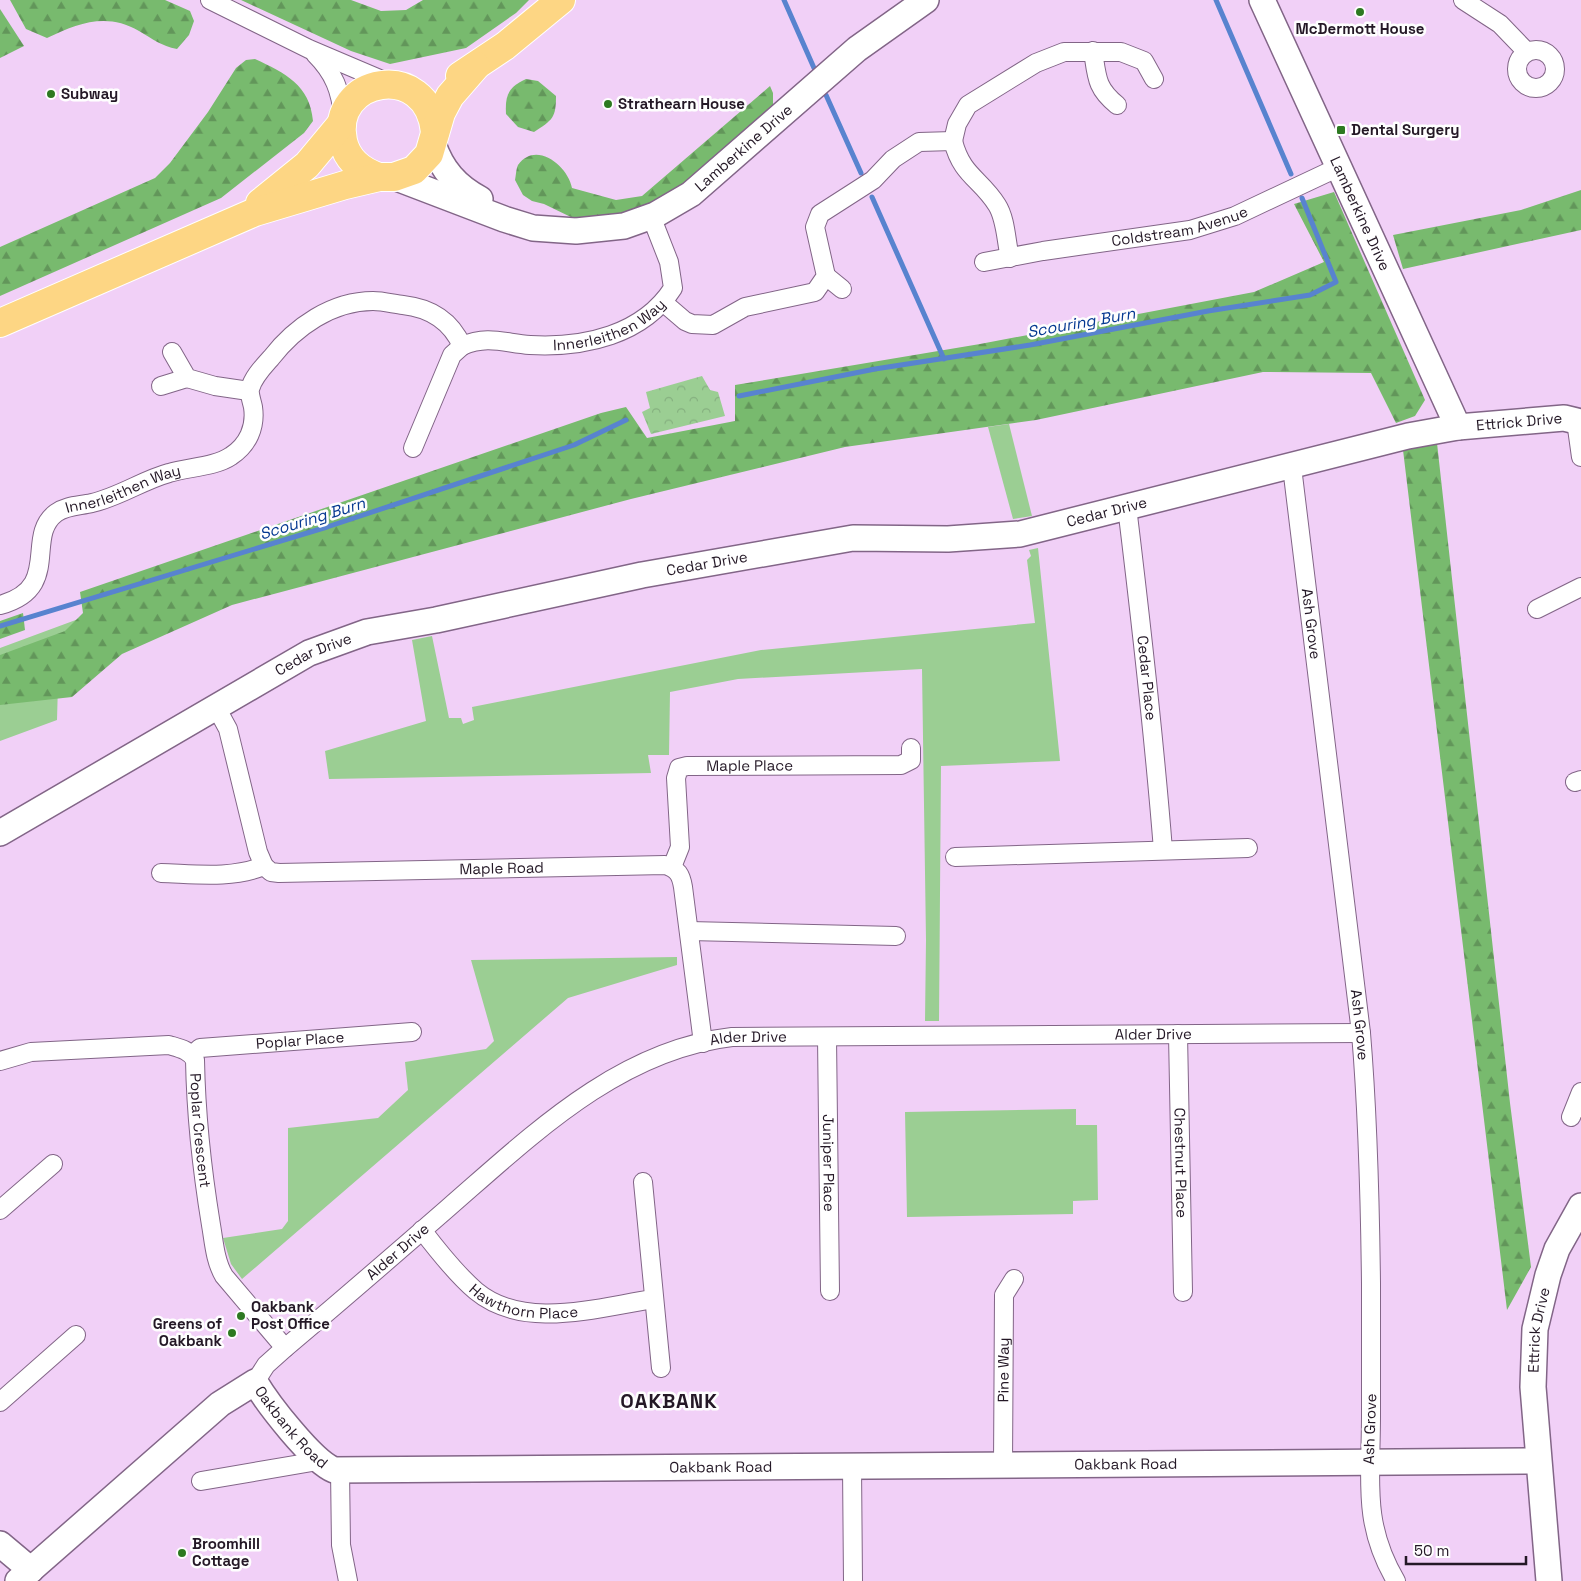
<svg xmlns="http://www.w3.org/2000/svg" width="1581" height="1581" viewBox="0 0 1581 1581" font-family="'Space Grotesk',sans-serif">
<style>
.grass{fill:#9bce93}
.forest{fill:url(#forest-firs)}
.park{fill:url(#park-crowns)}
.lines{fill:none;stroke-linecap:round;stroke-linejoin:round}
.stream{stroke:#5883cf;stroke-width:5}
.street-casing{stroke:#826587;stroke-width:20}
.secondary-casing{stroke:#826587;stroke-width:28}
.primary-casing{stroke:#fff;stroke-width:30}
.street{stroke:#fff;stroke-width:18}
.secondary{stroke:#fff;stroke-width:25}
.primary{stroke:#fdd684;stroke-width:28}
.poi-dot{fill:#2d7921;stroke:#fefefe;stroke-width:2}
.labels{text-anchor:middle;stroke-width:5;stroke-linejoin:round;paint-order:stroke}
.poi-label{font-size:15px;font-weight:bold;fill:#241826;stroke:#fefefe;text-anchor:start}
.street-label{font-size:15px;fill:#241826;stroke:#fefefe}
.water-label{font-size:16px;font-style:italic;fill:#053891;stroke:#fefefe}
.district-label{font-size:20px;font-weight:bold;letter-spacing:1px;fill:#241826;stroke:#fefefe}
</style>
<defs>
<pattern id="forest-firs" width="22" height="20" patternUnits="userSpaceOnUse" patternTransform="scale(1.25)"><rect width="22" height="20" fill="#78ba6e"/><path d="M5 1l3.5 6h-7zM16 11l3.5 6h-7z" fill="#62965a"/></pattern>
<pattern id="park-crowns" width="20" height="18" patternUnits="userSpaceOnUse" patternTransform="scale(1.25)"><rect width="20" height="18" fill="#9bce93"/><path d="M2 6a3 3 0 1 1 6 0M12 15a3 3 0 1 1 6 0" fill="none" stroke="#85b07f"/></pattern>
</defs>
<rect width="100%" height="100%" fill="#f1d0f7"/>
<!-- grass -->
<g class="grass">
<polygon points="1009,424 1032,516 1013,519 988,427"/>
<polygon points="1038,548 1060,761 941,766 939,1021 925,1021 926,940 922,669 738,679 670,692 669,755 648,755 651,773 329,779 325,751 426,721 412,640 432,636 449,718 461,718 463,724 474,720 472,707 761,650 1035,623 1027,560 1031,556 1029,550"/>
<polygon points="100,611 58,684 57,720 0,741 0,648"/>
<polygon points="677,957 677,965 568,998 242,1279 231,1264 223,1238 282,1229 288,1221 288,1128 378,1118 408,1090 405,1062 486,1049 494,1041 471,960"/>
<polygon points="1076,1109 1076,1125 1097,1125 1098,1200 1073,1201 1073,1214 907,1217 905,1112"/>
</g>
<!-- forest -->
<g class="forest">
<path d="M10,0H165L190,11L194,21L189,35L177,49C161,46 153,39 139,31C107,12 78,23 47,38L26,29Z"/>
<polygon points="241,0 351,0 381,11 406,10 423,0 529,0 516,13 466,48 390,64 351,51"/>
<polygon points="0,9 24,46 0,58"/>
<path d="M255,59C285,73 310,85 313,121L304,133L221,198L0,296V247L155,178L170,163L208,112L236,68L246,60Z"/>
<path d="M526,79L538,81L556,96C556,117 553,120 534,132L518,127L506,114C505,96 508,87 526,79Z"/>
<path d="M770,86L773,93V106L675,196L615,220H577L544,204L532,201L523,195L515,180C516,176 516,169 518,165C536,140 568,166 572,188L616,200L642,196Z"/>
<polygon points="1581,190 1581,230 1403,269 1393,235 1521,210"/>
<polygon points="1334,192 1425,400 1415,416 1396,423 1371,373 1263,372 1036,420 845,447 631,499 232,605 122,654 72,697 0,705 0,655 65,631 83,613 80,592 601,413 626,407 647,438 735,421 735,385 980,344 1254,292 1324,262 1294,204"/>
<polygon points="1437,443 1510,1103 1531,1267 1507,1310 1403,450"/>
<polygon points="23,613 25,630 0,639 0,621"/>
</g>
<!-- park -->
<polygon class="park" points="702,376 710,390 718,392 725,416 651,434 642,412 650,408 646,392"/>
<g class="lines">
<!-- stream -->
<g class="stream">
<polyline points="784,0 814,68"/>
<polyline points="1216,0 1291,174"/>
<polyline points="826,95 861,173"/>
<polyline points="872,197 944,359"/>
<polyline points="739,396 875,369 1030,345 1208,311 1310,295 1336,282 1302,198"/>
<polyline points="0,626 327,527 574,445 626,420"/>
</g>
<!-- street casing -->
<g class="street-casing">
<g id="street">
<polyline points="210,0 309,49 389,83"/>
<polyline points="1463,0 1500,24 1526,51"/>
<circle cx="1536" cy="69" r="19"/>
<path d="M1093,51C1097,77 1096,88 1117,105"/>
<path d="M315,54C334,73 341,91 343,117"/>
<polyline points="953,141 957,124 968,105 1036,63 1064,52 1121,52 1144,61 1154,79"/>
<path id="s1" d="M984,262L1043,251L1190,230L1235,216L1339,167"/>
<polyline points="826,276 842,289"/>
<path d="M664,303L685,321L692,324L713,325L745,307L815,292L826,276L815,227L820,214L873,180L893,159L919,142L953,141C962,176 980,178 997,205C1006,219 1006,241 1010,258"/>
<polyline points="172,352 187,378 215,386 249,391"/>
<polyline points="161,386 187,378"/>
<polyline points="1576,421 1581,457"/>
<polyline points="413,448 452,355 462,346"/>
<path id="s2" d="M1292,467L1361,1033C1368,1116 1370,1200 1371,1283C1371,1327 1371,1372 1371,1416C1371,1479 1362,1524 1396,1581"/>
<path id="s3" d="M1127,507C1141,622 1154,736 1163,850"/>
<path id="s4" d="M0,605C63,588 24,537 56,513C67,505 80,506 92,503C119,497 143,480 169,473C188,467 215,467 231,456C248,445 256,427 253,407C252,402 249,394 250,389C253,377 263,367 271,358C295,327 332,301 373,301C383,301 394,304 403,305C430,308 451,321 462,346C488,335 504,343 530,345C584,348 643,335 673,288L669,262L651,216"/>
<polyline points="1537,609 1581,587"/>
<polyline points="216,707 228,729 258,852 264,866"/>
<polyline points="1575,782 1581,780"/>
<polyline points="955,857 1248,848"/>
<path id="s5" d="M672,867L680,847L676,778L679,768L687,766L901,765L911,760V748"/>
<path id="s6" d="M161,873C195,874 231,879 264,866L271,872L279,873L665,865C678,869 681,875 683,887L703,1043"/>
<polyline points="689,931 896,936"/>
<path id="s7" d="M1178,1034L1183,1292"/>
<path id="s8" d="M827,1037L830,1291"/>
<path id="s9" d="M192,1055L200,1048L412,1032"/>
<path id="s10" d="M0,1061L31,1052L169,1045C179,1048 190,1050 195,1060C196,1116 202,1170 211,1225C214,1242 215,1261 224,1276L285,1348"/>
<polyline points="1571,1117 1581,1092"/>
<polyline points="643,1182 661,1368"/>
<polyline points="0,1210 53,1164"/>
<path id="s11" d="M422,1230C438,1251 456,1274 476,1291C524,1331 598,1307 654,1299"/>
<path id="s12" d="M255,1382L266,1365L285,1348C340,1302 394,1255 448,1208C531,1136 618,1050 732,1037L1361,1033"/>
<polyline points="0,1402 76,1335"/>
<path id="s13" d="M1003,1465L1004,1295L1014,1279"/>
<polyline points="852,1466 853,1581"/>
<polyline points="340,1470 341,1545 348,1581"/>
<polyline points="201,1481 318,1461"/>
</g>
</g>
<!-- secondary casing -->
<g class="secondary-casing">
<g id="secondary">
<path id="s14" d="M1262,0L1458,427"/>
<path d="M433,144C442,170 456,186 480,199"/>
<path id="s15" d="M394,177L504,219L533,228L576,231L624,226L655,215L691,194L857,49L926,0"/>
<path id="s16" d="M0,833L309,653L367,632L436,620L642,575L853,538L948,539L1020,534L1408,436L1458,427L1564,418L1581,422"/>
<polyline points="0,1544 31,1570"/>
<path id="s17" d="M18,1581L220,1404L255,1382C268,1404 312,1461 334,1470L1538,1461"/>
<path id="s18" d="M1549,1581L1533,1387L1535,1329L1548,1275L1557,1249L1581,1206"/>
</g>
</g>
<!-- primary casing -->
<g class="primary-casing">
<g id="primary">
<polyline points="460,76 505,46 561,0"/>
<path d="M379,177C361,171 347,160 343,141C329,77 428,59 435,132"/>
<polyline points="260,203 307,165 342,123"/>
<polyline points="0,323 255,212 345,185 379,177 394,177 414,170 429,154 441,113 450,96 476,66"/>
</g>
</g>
<!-- street -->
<use href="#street" class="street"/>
<!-- secondary -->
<use href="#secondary" class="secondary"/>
<!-- primary -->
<use href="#primary" class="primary"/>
</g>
<!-- markers -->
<g class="poi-dot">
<circle cx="1360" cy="12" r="5"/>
<circle cx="51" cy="94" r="5"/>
<circle cx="608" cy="104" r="5"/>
<rect x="1336" y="125" width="10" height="10" rx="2.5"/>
<circle cx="241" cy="1316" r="5"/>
<circle cx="232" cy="1333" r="5"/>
<circle cx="182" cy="1553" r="5"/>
</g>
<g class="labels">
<!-- poi labels -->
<g class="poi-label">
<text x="1360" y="34" text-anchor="middle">McDermott House</text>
<text x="61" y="99">Subway</text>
<text x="618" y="109">Strathearn House</text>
<text x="1351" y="135">Dental Surgery</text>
<text x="251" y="1312">Oakbank<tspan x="251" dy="17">Post Office</tspan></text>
<text x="222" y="1329" text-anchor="end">Greens of<tspan x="222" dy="17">Oakbank</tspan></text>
<text x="192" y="1549">Broomhill<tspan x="192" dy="17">Cottage</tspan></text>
</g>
<!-- street labels -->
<g class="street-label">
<text dy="5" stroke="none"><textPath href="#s15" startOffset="384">Lamberkine Drive</textPath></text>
<text dy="5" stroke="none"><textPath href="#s14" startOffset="235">Lamberkine Drive</textPath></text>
<text dy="5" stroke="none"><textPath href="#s1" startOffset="199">Coldstream Avenue</textPath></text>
<text dy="5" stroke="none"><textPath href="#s4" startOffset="794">Innerleithen Way</textPath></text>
<text dy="5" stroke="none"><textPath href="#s16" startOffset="1594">Ettrick Drive</textPath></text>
<text dy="5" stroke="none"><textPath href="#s4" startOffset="188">Innerleithen Way</textPath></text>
<text dy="5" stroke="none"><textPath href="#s16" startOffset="1171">Cedar Drive</textPath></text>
<text dy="5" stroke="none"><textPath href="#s16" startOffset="766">Cedar Drive</textPath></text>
<text dy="5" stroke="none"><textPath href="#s2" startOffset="158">Ash Grove</textPath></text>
<text dy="5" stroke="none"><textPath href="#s16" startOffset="361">Cedar Drive</textPath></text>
<text dy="5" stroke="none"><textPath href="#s3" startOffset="172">Cedar Place</textPath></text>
<text dy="5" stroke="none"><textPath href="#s5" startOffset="172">Maple Place</textPath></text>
<text dy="5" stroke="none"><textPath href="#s6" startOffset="344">Maple Road</textPath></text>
<text dy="5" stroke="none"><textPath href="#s2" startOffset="562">Ash Grove</textPath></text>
<text dy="5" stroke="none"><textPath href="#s12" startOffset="1019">Alder Drive</textPath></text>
<text dy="5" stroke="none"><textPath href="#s12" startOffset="614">Alder Drive</textPath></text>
<text dy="5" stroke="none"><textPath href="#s9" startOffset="111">Poplar Place</textPath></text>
<text dy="5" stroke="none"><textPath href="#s10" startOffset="272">Poplar Crescent</textPath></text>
<text dy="5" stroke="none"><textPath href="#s7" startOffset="129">Chestnut Place</textPath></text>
<text dy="5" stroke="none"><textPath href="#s8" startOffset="126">Juniper Place</textPath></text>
<text dy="5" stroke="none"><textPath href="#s12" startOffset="194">Alder Drive</textPath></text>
<text dy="5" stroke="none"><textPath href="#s11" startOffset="132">Hawthorn Place</textPath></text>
<text dy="5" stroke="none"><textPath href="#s18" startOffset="252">Ettrick Drive</textPath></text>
<text dy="5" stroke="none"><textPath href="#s13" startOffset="95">Pine Way</textPath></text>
<text dy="5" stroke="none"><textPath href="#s17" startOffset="368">Oakbank Road</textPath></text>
<text transform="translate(1370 1429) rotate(-88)" y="5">Ash Grove</text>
<text dy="5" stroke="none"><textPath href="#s17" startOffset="1221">Oakbank Road</textPath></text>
<text dy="5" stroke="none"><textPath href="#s17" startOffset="816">Oakbank Road</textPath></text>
</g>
<!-- water labels -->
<g class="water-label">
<text transform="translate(1081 322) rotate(-10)" y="6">Scouring Burn</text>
<text transform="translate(312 518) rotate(-17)" y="6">Scouring Burn</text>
</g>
<!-- district labels -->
<g class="district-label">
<text x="669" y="1408">OAKBANK</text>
</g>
</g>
<!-- scale -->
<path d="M1406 1556v8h120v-8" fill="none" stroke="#241826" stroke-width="2.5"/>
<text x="1414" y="1556" font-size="15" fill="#241826" stroke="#fefefe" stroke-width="4" paint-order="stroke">50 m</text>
</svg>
